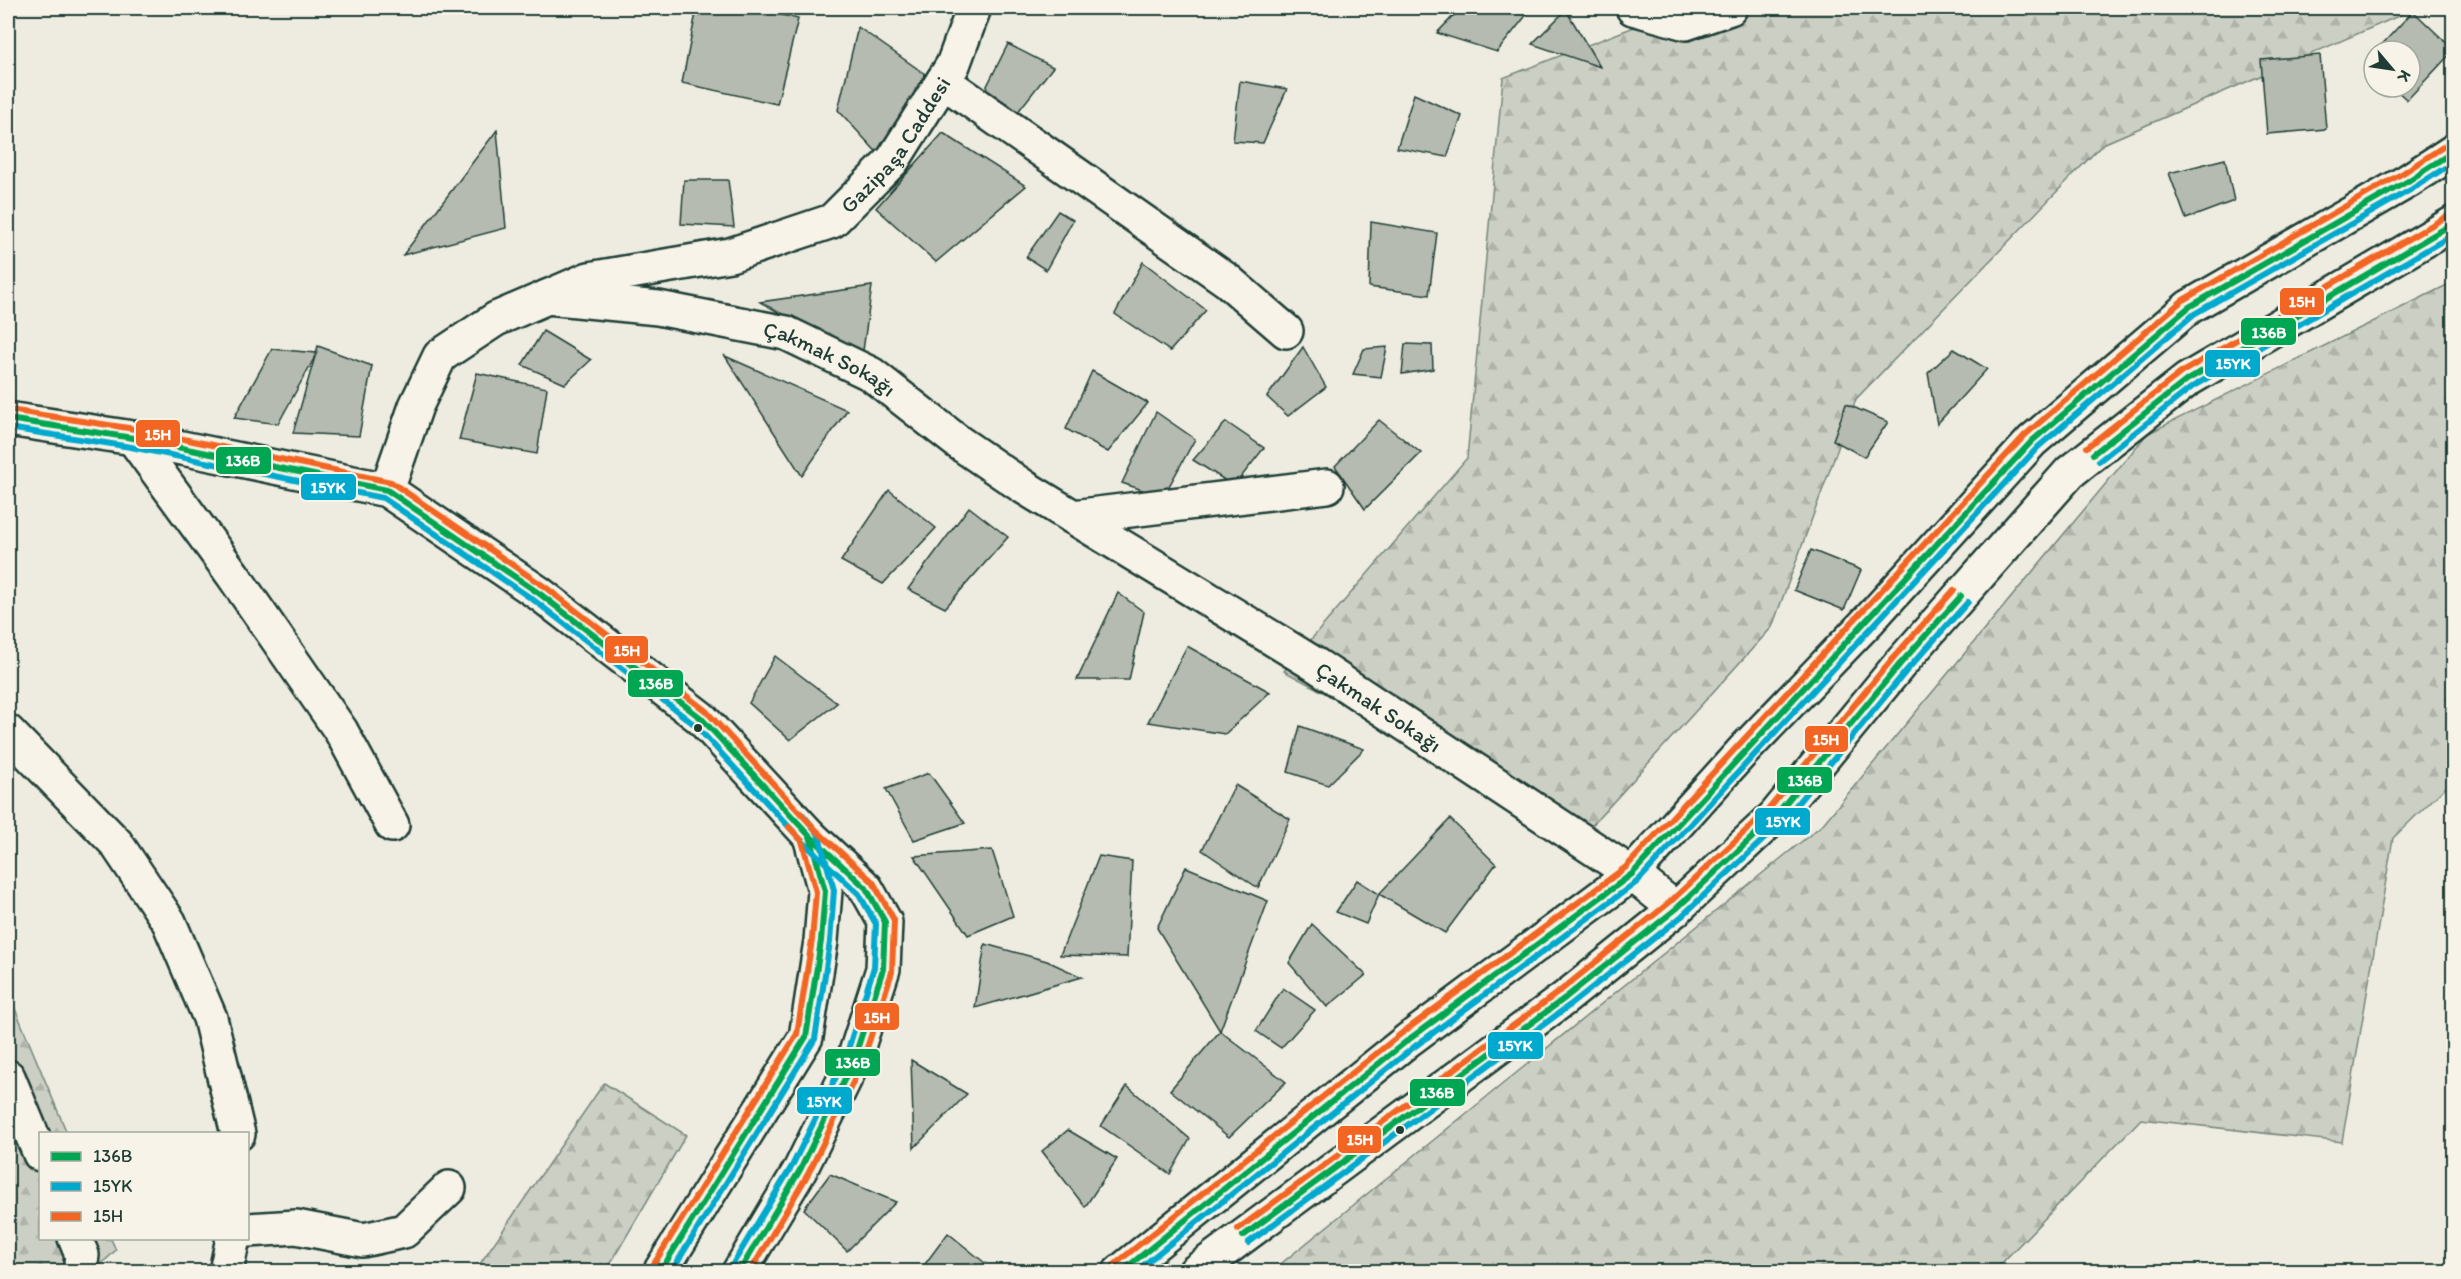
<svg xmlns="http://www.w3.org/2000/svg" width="2461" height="1279" viewBox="0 0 2461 1279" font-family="Itim,sans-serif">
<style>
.forest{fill:url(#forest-firs);stroke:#76867c;stroke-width:1.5}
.building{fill:#b5bbb0;stroke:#1f3d34;stroke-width:1.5}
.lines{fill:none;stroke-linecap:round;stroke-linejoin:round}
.minor-casing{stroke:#1f3d34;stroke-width:38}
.major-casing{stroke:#1f3d34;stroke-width:38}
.minor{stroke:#f7f3e8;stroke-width:33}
.major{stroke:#f7f3e8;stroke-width:33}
.bus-1-casing{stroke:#f7f3e8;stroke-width:10}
.bus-2-casing{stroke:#f7f3e8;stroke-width:10}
.bus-3-casing{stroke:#f7f3e8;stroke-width:10}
.bus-1{stroke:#00a651;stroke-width:6}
.bus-2{stroke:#00a9ce;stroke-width:6}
.bus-3{stroke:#f26522;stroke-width:6}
.bus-dot{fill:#1f3d34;stroke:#f7f3e8;stroke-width:2}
.labels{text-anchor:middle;stroke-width:4.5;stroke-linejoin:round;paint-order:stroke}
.street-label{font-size:22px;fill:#1f3d34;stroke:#f7f3e8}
.line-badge{stroke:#f7f3e8;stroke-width:2}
.badge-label{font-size:16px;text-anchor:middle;font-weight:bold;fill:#fff}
</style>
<defs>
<pattern id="forest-firs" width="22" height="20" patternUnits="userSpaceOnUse" patternTransform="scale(1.5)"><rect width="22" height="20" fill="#cccfc4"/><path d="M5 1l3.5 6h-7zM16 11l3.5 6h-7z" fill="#afb3a9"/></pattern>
</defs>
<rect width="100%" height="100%" fill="#eeece1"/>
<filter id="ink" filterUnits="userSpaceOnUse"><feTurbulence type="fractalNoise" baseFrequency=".0167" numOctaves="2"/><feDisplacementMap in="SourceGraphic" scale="12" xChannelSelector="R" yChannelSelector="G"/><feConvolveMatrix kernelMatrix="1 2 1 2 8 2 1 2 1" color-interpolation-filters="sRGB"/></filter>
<g filter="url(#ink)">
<!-- forest -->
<g class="forest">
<polygon points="1683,8 2417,8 2103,144 1856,399 1772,627 1585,833 1284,671 1467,458 1503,78"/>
<polygon points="2453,282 2453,780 2393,838 2342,1142 2141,1119 1994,1271 1272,1271 1822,825 2147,434"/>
<polygon points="8,992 67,1133 40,1134 40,1238 111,1239 116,1250 94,1271 8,1271"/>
<polygon points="604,1083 686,1135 606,1271 475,1271"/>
</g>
<!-- building -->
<g class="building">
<polygon points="697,8 753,8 798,19 777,104 682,83"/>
<polygon points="1461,8 1532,8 1497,52 1437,33"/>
<polygon points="1566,10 1600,67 1532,44"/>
<polygon points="2413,11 2454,50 2407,100 2393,87 2410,87 2410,51 2376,51"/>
<polygon points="858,27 925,74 882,158 838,110"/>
<polygon points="1008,44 1053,67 1017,113 977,106"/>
<polygon points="2374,53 2374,69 2366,61"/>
<polygon points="2320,55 2326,129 2267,134 2261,60"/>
<polygon points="1240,81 1287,89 1263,143 1233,141"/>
<polygon points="1414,94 1462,116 1447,157 1397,148"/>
<polygon points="497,130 506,228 403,255"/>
<polygon points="943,133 1026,186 936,262 876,208"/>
<polygon points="2225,159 2234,201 2186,219 2169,173"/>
<polygon points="684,180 728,180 734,227 681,224"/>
<polygon points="1058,211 1073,220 1046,270 1026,257"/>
<polygon points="1371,222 1437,233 1429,295 1369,287"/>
<polygon points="1143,262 1206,310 1170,351 1115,314"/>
<polygon points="872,286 862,358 760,302"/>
<polygon points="543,331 591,360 565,384 522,365"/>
<polygon points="1405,344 1432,345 1433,369 1402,374"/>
<polygon points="318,346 372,366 359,436 293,433"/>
<polygon points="1303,347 1326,387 1288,416 1267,397"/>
<polygon points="1387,347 1381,377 1353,374 1364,349"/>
<polygon points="272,349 317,353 278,424 234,418"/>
<polygon points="1954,349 1987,369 1937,424 1928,373"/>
<polygon points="725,356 847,410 802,476"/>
<polygon points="1092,371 1148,403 1108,452 1066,429"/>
<polygon points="477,373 547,388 537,454 459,440"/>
<polygon points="1846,404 1888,422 1864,457 1833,440"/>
<polygon points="1156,412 1195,439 1163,497 1122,483"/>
<polygon points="1379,420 1421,453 1365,509 1335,466"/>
<polygon points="1226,422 1264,448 1234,486 1193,460"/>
<polygon points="889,490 936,528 883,584 841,561"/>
<polygon points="969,507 1008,537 945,608 908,589"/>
<polygon points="1811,550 1861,570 1844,610 1794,590"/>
<polygon points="1118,593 1144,612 1129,680 1077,680"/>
<polygon points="1187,646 1270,692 1225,734 1148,722"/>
<polygon points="775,656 837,703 790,740 749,703"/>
<polygon points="1300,726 1364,749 1328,785 1288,772"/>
<polygon points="929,773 965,823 914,840 886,789"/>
<polygon points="1235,785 1290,819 1258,888 1202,850"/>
<polygon points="1450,819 1496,864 1445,933 1379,894"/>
<polygon points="992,850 1013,916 968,935 914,856"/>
<polygon points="1099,856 1132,861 1127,957 1060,955"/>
<polygon points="1186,867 1268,901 1220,1031 1157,928"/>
<polygon points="1357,880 1379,894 1366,924 1336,912"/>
<polygon points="1312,924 1366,975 1327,1007 1289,963"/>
<polygon points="985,944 1047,961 1082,977 975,1008"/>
<polygon points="1283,988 1315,1010 1281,1048 1256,1031"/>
<polygon points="1220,1031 1286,1082 1229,1137 1170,1090"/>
<polygon points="911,1060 967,1094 914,1148"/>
<polygon points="1127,1086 1190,1139 1170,1174 1101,1126"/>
<polygon points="1068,1130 1117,1159 1085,1207 1042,1151"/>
<polygon points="830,1174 896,1202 847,1251 804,1209"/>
<polygon points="948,1233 985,1263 978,1272 919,1272"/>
</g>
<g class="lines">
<!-- minor casing -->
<g class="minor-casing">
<g id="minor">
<polyline points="1633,8 1686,23 1730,8"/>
<polyline points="943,81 1228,281 1286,331"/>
<path id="s1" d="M547,297L658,308L786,333L871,374L958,442L1024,487L1316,665L1632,874L1676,909"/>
<polyline points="133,438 233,575 341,731 392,825"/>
<path id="s2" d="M387,490L416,406L440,356L496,319L589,279L730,255L832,221L893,160L953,65L974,8"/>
<polyline points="1073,517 1327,486"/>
<polyline points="8,732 116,843 169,922 210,1018 238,1134"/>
<polyline points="8,1077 40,1154"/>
<polyline points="248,1230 296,1227 363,1240 404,1231 449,1188"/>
<polyline points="75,1238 82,1255 80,1272"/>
<polyline points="226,1272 233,1238"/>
</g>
</g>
<!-- major casing -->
<g class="major-casing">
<g id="major">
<polyline points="8,419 133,438 387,490 540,594 701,718 810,836 866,888 885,922 883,969 853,1062 800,1170 739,1272"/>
<polyline points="660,1272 806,1037 821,941 825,891 810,836"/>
<polyline points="1120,1272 1408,1040 1632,874 1743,751 1870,619 2032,441 2189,307 2408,181 2454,151"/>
<polyline points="1195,1272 1565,998 1676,909 1775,816 1900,664 2070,472 2187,380 2454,223"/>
</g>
</g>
<!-- minor -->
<use href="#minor" class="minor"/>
<!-- major -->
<use href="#major" class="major"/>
<!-- bus-1 casing -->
<g class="bus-1-casing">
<g id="bus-1">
<polyline points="8,419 133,438 387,490 540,594 701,718 810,836 866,888 885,922 883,969 853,1062 800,1170 739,1272"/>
<polyline points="2093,454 2187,380 2454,223"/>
<polyline points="1243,1236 1565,998 1676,909 1775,816 1900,664 1961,596"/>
<polyline points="660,1272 806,1037 821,941 825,891 810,836 796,821"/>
<polyline points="1121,1272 1408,1040 1632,874 2032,441 2189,307 2408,181 2454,151"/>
</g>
</g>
<!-- bus-2 casing -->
<g class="bus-2-casing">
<g id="bus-2">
<polyline points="8,428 131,447 383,498 535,601 695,725 803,842 859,894 876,924 874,967 845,1059 792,1166 731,1267"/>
<polyline points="2099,461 2192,387 2454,234"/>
<polyline points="1248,1243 1570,1005 1682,916 1782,822 1907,670 1968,602"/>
<polyline points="671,1272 815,1039 830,942 834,890 818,833 803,815"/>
<polyline points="1135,1272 1414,1047 1638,881 2038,447 2194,314 2412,189 2454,162"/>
</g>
</g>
<!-- bus-3 casing -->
<g class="bus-3-casing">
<g id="bus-3">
<polyline points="9,410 135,429 391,482 545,587 706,711 816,830 873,882 894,920 892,972 861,1066 808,1174 750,1272"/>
<polyline points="2087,447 2182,372 2449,215"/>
<polyline points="1238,1229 1560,991 1670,902 1768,810 1893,658 1954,590"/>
<polyline points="1114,1265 1402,1033 1626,867 2025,435 2183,300 2403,173 2449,143"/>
<polyline points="652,1267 797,1034 812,940 816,892 802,841 789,827"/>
</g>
</g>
<!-- bus-1 -->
<use href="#bus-1" class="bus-1"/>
<!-- bus-2 -->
<use href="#bus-2" class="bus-2"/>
<!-- bus-3 -->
<use href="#bus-3" class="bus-3"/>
</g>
</g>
<!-- markers -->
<g class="bus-dot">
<circle cx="698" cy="728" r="5"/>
<circle cx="1400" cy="1130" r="5"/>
</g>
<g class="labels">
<!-- street labels -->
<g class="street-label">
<text dy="8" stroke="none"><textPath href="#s2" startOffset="663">Gazipaşa Caddesi</textPath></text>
<text dy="8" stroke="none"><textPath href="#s1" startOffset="292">Çakmak Sokağı</textPath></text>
<text dy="8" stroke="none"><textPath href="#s1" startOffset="944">Çakmak Sokağı</textPath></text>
</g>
</g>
<g class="line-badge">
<rect x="2279" y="287" width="46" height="29" rx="6" fill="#f26522"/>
<rect x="2240" y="317" width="57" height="29" rx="6" fill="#00a651"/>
<rect x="2204" y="349" width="57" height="29" rx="6" fill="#00a9ce"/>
<rect x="135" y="419" width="46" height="29" rx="6" fill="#f26522"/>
<rect x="215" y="446" width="57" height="29" rx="6" fill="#00a651"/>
<rect x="300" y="473" width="57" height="28" rx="6" fill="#00a9ce"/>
<rect x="604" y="635" width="45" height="29" rx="6" fill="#f26522"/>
<rect x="627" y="669" width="57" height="29" rx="6" fill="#00a651"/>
<rect x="1804" y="725" width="45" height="28" rx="6" fill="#f26522"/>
<rect x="1776" y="766" width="57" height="28" rx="6" fill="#00a651"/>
<rect x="1754" y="807" width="57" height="29" rx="6" fill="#00a9ce"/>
<rect x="854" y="1002" width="46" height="29" rx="6" fill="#f26522"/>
<rect x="1487" y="1031" width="57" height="29" rx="6" fill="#00a9ce"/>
<rect x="824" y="1048" width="57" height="29" rx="6" fill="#00a651"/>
<rect x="1409" y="1078" width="57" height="29" rx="6" fill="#00a651"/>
<rect x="796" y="1086" width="57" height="29" rx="6" fill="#00a9ce"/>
<rect x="1337" y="1125" width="45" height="29" rx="6" fill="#f26522"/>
</g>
<g class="badge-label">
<text x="2302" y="307">15H</text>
<text x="2269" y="338">136B</text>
<text x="2233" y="369">15YK</text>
<text x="158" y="440">15H</text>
<text x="243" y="466">136B</text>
<text x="328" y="493">15YK</text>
<text x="627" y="656">15H</text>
<text x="656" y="689">136B</text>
<text x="1826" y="745">15H</text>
<text x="1805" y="786">136B</text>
<text x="1783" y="827">15YK</text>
<text x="877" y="1023">15H</text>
<text x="1515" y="1051">15YK</text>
<text x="853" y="1068">136B</text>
<text x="1437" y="1098">136B</text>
<text x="824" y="1107">15YK</text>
<text x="1360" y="1145">15H</text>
</g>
<!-- margin -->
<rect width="2461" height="1279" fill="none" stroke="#f7f3e8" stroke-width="30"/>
<rect x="15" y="15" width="2431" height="1249" fill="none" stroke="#1f3d34" stroke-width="2" filter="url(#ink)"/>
<!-- legend -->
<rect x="39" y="1132" width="210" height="108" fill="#f7f3e8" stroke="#a1aaa0" stroke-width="1.5"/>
<rect x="51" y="1152" width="30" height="9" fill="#00a651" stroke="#a1aaa0" stroke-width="1.5"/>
<text x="93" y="1162" font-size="18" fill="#1f3d34">136B</text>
<rect x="51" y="1182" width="30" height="9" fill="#00a9ce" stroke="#a1aaa0" stroke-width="1.5"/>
<text x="93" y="1192" font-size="18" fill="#1f3d34">15YK</text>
<rect x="51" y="1212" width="30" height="9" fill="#f26522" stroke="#a1aaa0" stroke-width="1.5"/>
<text x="93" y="1222" font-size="18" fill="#1f3d34">15H</text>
<!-- north arrow -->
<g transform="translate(2392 69) rotate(119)"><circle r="28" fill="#f7f3e8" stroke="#a1aaa0" stroke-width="1.5"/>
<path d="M0-4.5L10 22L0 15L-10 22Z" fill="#1f3d34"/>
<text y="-9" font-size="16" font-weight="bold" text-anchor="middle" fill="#1f3d34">K</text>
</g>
</svg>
